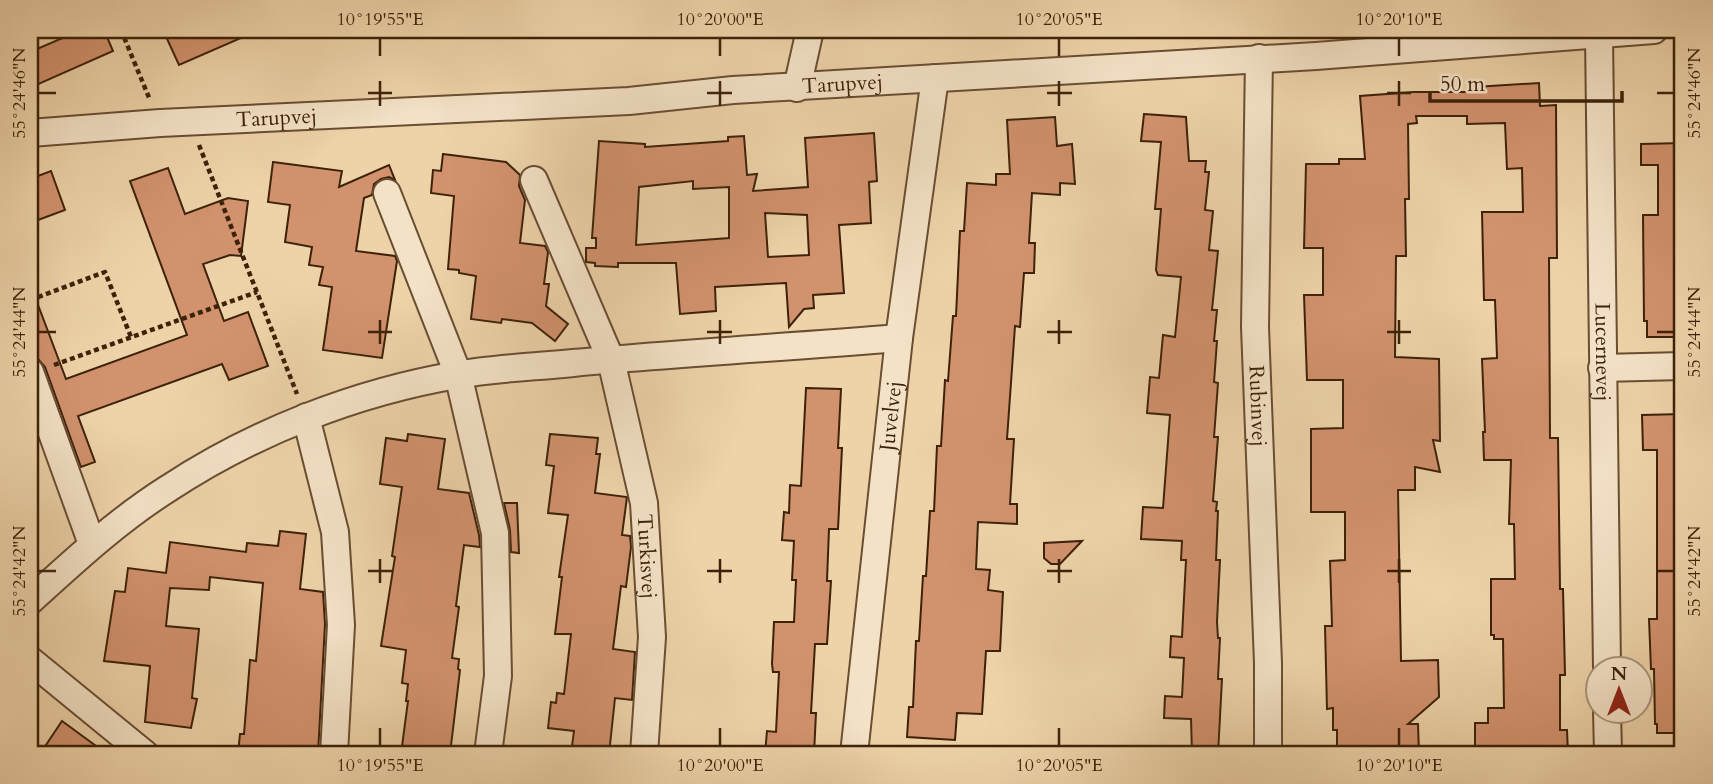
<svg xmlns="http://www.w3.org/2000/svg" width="1713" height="784" viewBox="0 0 1713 784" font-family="Cardo,serif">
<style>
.building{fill:#d2926e;stroke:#3d220a;stroke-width:2;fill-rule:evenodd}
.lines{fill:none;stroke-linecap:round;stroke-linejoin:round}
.minor-casing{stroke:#694e32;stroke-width:30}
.path{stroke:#3d220a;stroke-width:4.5;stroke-dasharray:5 3.5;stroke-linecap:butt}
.minor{stroke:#f4e2c7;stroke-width:26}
.ticks{fill:none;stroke:#3d220a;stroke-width:2.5}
.labels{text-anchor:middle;stroke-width:6;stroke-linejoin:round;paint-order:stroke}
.street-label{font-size:21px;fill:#3d220a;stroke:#f4e2c7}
.neatline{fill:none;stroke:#3d220a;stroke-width:2.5}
.ticks-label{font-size:18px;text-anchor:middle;fill:#3d220a}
</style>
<rect width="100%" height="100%" fill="#eed3a9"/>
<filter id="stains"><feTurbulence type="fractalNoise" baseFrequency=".00286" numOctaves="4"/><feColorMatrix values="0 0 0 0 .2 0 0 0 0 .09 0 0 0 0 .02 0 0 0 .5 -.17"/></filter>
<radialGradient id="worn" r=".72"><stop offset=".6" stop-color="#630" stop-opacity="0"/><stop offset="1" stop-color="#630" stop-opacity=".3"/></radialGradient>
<!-- building -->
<g class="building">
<polygon points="62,30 104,30 113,51 34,86 30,75 30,52 65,37"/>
<polygon points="163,30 259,30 179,65"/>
<polygon points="1539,83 1540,106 1556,105 1557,258 1549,258 1550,438 1558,438 1560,589 1563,589 1565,675 1560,675 1560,730 1567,730 1568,754 1475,754 1475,723 1488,723 1488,708 1504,708 1503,639 1494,639 1494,635 1491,635 1491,579 1515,579 1514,524 1509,524 1511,460 1484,460 1483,432 1485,432 1482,359 1497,358 1495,300 1484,300 1482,212 1523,212 1522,168 1507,169 1505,123 1467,124 1467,116 1416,116 1417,123 1408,124 1409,199 1405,199 1406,256 1396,256 1395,357 1439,359 1440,441 1433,440 1440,472 1415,467 1415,490 1398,490 1401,661 1438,660 1439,697 1408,724 1418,724 1419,754 1337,754 1337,730 1333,730 1333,708 1327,709 1325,626 1332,626 1330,561 1345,560 1345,512 1311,512 1311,429 1343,428 1343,380 1307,380 1304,295 1323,295 1323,248 1304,248 1306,164 1339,164 1339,159 1365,159 1360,96 1414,92 1471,92 1471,89 1475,89 1475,87"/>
<polygon points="1144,114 1186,117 1189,161 1206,161 1205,172 1209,172 1205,210 1213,211 1209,250 1218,251 1212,310 1217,310 1214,341 1217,341 1214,382 1218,383 1214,437 1218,437 1213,501 1217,502 1216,511 1218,511 1216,560 1220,560 1217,622 1218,638 1220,638 1218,679 1222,679 1218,754 1192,754 1191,719 1164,718 1165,696 1182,697 1184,658 1170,657 1171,636 1182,637 1186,560 1181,560 1182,541 1141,539 1143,507 1163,508 1170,415 1147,413 1150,377 1159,378 1163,335 1175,337 1181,277 1158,275 1156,270 1161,209 1155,209 1161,142 1141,141"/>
<polygon points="1055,117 1057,146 1072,144 1075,184 1060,183 1060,195 1032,193 1029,243 1035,243 1034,273 1024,273 1020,327 1015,326 1007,439 1014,439 1010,504 1017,504 1017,524 978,522 976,569 990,570 988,590 1003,592 1000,651 986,651 982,714 957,713 955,740 907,737 909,707 913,707 916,641 919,641 923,576 926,576 930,511 934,511 937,446 941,446 945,380 948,381 953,316 956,316 960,231 964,231 967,183 996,185 996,174 1010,174 1007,120"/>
<path d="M874,133L877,181L869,182L871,223L839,225L844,293L813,295L814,308L804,309L789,327L786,283L715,287L716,311L680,314L676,263H618V267L595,266V263L586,262V248H596V238H592L599,141L645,144V147L728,141V137L744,136L747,175L757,174L753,191L808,187L805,138ZM693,181V189L729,187V238L636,245L639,187ZM765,213L807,215L809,255L768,257Z"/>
<polygon points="1683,143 1683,320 1680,320 1680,337 1647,337 1647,321 1644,321 1643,215 1658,215 1658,165 1641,165 1641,144"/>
<polygon points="443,154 506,162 520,175 519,186 525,200 520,243 545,246 548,252 544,284 549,284 546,306 568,324 555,341 532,323 502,319 501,323 471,319 476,276 459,273 459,270 448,269 454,196 431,193 433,170 441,171"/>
<polygon points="273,162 342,171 339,187 389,165 395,180 389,177 381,179 374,184 372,195 364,198 356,251 395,256 397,261 382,358 323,350 332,287 319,285 323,267 309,265 312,247 285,242 290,205 268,202"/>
<polygon points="168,168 185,214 228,198 248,201 241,256 230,255 203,264 224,321 248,312 268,366 229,380 222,364 78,416 95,462 81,467 45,367 37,358 30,340 30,289 32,289 66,379 187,335 130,181"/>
<polygon points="51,171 65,210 30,223 30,179"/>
<polygon points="806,388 841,389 838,448 842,448 838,529 829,529 827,581 831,581 827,644 815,644 811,713 816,713 814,754 765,754 767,731 776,732 779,672 773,672 772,664 774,622 794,622 796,580 792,580 794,541 782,540 784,512 789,513 790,485 801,486"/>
<polygon points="1683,414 1683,723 1677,723 1677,733 1657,733 1657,724 1655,724 1654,669 1651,669 1649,619 1657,619 1657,450 1643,450 1642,415"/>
<polygon points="408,434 445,439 438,489 469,493 479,535 480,547 464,545 456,606 459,607 452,658 459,659 458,669 460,670 450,754 401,754 408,701 406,701 408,684 402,683 406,650 381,646 395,557 392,556 402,487 380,484 386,438 407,441"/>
<polygon points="550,434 598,438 596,454 600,454 595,493 627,497 622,535 630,536 631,547 626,587 621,586 613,649 635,652 632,700 615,698 609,754 571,754 574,731 548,728 551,702 556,703 557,693 564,694 571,634 555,634 562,577 559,577 568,515 548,513 554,466 546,465"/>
<polygon points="504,503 517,503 519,553 511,552 510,530"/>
<polygon points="280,531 306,534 300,589 323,592 325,624 318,754 238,754 240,734 244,734 250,660 256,661 263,583 210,577 209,590 170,588 166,626 199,629 192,698 197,699 191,728 145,722 150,666 104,661 115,591 125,592 128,568 166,573 170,542 246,552 247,543 278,546"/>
<polygon points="1082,541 1060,564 1051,564 1044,558 1044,543"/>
<polygon points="62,721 107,754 40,754"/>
</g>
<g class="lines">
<!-- minor casing -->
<g class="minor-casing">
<g id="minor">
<path id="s1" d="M1599,35L1607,668"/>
<path id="s2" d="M1259,58L1255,327L1268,663V754"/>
<polyline points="797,88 810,30"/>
<path id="s3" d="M30,133L160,123L629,101L733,90L1316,56L1654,30"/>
<path id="s4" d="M534,180L611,360L644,503L652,637L644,754"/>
<polyline points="387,193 458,374 495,533 498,676 488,754"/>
<polyline points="1602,368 1683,366"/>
<polyline points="30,372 92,544"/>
<polyline points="306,417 335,532 341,625 334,754"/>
<path d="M30,601C74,561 118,520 169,488C254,432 357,392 457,375C495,368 534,367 573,363C681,353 790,347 899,338"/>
<polyline points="30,660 145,754"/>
<polyline points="1607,710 1608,754"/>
<path id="s5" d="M854,754L899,338L935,78"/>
</g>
</g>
<!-- path -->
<g class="path">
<polyline points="121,30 150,100"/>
<polyline points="199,145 297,394"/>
<polyline points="30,300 105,272 131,337"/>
<polyline points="54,365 257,292"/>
</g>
<!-- minor -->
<use href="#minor" class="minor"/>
</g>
<!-- ticks -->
<path class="ticks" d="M380,38V56M720,38V56M1059,38V56M1399,38V56M380,81V106M720,81V106M1059,81V106M1399,81V106M38,93H56M368,93H392M707,93H732M1047,93H1072M1387,93H1411M1657,93H1674M380,320V344M720,320V344M1059,320V344M1399,320V344M38,332H56M368,332H392M707,332H732M1047,332H1072M1387,332H1411M1657,332H1674M380,559V583M720,559V583M1059,559V583M1399,559V583M38,571H56M368,571H392M707,571H732M1047,571H1072M1387,571H1411M1657,571H1674M380,728V746M720,728V746M1059,728V746M1399,728V746"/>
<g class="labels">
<!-- street labels -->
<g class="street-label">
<text dy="7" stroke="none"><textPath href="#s3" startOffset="814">Tarupvej</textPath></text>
<text dy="7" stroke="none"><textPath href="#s3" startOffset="247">Tarupvej</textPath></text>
<text dy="7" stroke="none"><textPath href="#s1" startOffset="317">Lucernevej</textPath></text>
<text dy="7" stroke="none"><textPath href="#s2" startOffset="348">Rubinvej</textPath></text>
<text dy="7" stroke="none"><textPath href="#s5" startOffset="340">Juvelvej</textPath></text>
<text dy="7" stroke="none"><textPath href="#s4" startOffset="396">Turkisvej</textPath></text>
</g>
</g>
<!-- margin -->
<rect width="1713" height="784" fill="none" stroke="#eed3a9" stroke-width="77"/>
<!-- north arrow -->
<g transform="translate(1619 690)"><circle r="33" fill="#f4e2c7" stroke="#ab957b" stroke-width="2"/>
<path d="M0-5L12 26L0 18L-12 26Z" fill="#8f2418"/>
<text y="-10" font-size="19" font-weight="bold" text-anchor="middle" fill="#3d220a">N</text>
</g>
<!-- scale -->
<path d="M1430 91v10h192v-10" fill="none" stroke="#3d220a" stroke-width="3.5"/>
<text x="1440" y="91" font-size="21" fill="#3d220a" stroke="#f4e2c7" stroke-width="5" paint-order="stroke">50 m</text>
<rect x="38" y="38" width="1636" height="708" class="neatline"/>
<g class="ticks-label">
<text x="380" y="25">10°19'55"E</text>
<text x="720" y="25">10°20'00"E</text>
<text x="1059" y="25">10°20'05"E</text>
<text x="1399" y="25">10°20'10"E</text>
<text transform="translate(19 93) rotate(-90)" y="6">55°24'46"N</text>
<text transform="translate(1694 93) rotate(-90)" y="6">55°24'46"N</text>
<text transform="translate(19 332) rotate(-90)" y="6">55°24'44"N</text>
<text transform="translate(1694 332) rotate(-90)" y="6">55°24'44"N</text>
<text transform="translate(19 571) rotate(-90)" y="6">55°24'42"N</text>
<text transform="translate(1694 571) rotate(-90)" y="6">55°24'42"N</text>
<text x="380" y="771">10°19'55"E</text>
<text x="720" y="771">10°20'00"E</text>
<text x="1059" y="771">10°20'05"E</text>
<text x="1399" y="771">10°20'10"E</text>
</g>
<rect width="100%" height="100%" filter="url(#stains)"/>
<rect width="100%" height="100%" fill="url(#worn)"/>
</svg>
